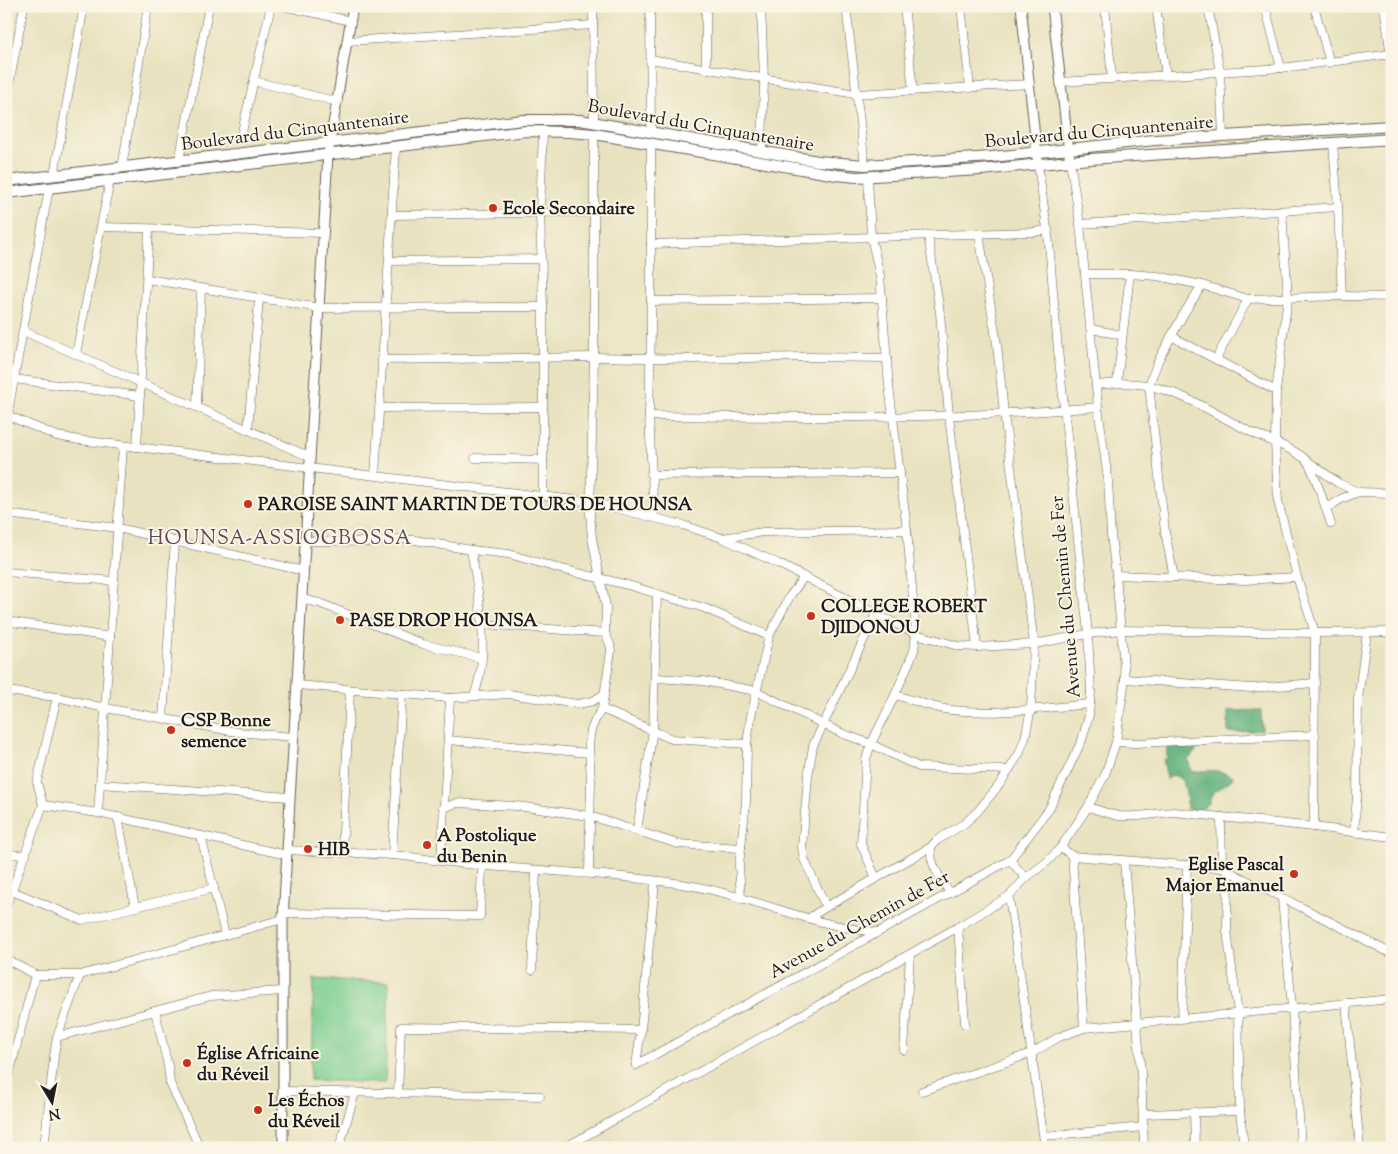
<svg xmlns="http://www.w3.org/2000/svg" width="1398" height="1154" viewBox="0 0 1398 1154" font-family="'Sorts Mill Goudy',serif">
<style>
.green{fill:#77cc8f;stroke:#4a7456}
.forest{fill:#61b07a;stroke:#3e664b}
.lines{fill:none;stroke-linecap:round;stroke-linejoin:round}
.minor-casing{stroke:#646155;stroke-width:9}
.tertiary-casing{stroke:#646155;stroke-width:11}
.secondary-casing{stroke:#646155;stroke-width:12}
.minor{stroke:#fff;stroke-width:8}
.tertiary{stroke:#fff;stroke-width:9}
.secondary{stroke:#fff;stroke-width:10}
.poi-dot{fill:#c8321e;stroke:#fcf5e5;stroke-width:2}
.labels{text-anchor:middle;stroke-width:4;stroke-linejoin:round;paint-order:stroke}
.street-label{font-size:18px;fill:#1c1c1c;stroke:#fcf5e5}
.poi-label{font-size:18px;font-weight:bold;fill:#1c1c1c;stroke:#fcf5e5;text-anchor:start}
.quarter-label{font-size:20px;letter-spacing:1px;fill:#5e485a;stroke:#fcf5e5}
</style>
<rect width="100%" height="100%" fill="#fcf5e5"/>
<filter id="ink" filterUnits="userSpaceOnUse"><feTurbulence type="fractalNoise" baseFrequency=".02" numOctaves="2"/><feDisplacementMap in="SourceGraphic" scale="10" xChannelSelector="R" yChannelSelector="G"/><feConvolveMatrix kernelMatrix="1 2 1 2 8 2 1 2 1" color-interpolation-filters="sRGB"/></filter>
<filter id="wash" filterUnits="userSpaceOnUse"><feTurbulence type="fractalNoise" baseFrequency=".0096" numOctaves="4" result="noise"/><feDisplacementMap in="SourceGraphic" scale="20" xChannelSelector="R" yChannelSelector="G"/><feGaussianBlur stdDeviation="1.12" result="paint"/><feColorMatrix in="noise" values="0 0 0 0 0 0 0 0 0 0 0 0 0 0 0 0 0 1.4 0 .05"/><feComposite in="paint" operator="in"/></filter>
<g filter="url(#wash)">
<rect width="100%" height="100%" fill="#e9e2c0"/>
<!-- green -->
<polygon class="green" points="314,979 389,982 385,1083 310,1080"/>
<!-- forest -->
<g class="forest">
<polygon points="1261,710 1262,730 1228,733 1228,711"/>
<path d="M1180,743L1201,745L1188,760L1191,770L1194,772C1208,769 1219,770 1233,776L1232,779L1212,794L1209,803L1200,811L1187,809C1186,796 1188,778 1172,775L1167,779L1163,759L1167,760V749Z"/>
</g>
</g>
<g filter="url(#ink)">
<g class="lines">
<!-- minor casing -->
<g class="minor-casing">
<g id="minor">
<polyline points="283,6 351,21"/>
<polyline points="593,6 594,123"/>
<polyline points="650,6 651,132"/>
<polyline points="706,6 706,69"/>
<polyline points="761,6 764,79 762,151"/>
<polyline points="846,6 865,165"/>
<polyline points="904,6 913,91"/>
<polyline points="961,6 970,88"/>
<polyline points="1105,6 1112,79"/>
<polyline points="1156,6 1166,76"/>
<polyline points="1208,6 1220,72 1223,136"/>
<polyline points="1265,6 1281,68"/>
<polyline points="1314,6 1330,63"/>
<polyline points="1384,6 1392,64"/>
<polyline points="348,41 593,25"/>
<polyline points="650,59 856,94 1030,84"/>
<polyline points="254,81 338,102"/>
<polyline points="1060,82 1281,68 1392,54"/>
<polyline points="6,101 24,6"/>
<polyline points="241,136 271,6"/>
<polyline points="1333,143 1338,207 1342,296"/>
<polyline points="651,145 651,329 649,416 654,517"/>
<polyline points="179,161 209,6"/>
<polyline points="122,168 148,6"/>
<polyline points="54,175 84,6"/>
<polyline points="868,177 871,237 880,276 889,386 907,530 916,634 914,651 895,695 871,744 866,759 861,844 876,878"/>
<polyline points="1282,212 1288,297 1276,391 1275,443 1278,501 1297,577 1315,633 1314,827"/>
<polyline points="392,215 595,212"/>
<polyline points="1080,224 1338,207"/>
<polyline points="101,227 324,233"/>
<polyline points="928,235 940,313 949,416 977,647"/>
<polyline points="651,244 1034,232 1048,230"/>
<polyline points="389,261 541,259"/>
<polyline points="1085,274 1130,274 1157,276 1202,285 1248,299 1342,296 1392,297"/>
<polyline points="147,279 319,308 543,307"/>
<polyline points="651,301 882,298"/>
<polyline points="1091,329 1122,335"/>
<polyline points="23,331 310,457"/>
<polyline points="1171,336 1276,391"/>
<polyline points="76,354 110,180"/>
<polyline points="1216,359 1248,299"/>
<polyline points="382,360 594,357 694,359 804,357 887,358"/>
<polyline points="14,379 140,396"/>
<polyline points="1117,383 1130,274"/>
<path d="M1097,385C1114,383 1133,382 1150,386C1187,394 1218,416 1251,432C1267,440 1294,448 1306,460C1313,467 1327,512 1331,524"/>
<polyline points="197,407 201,289"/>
<polyline points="379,408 543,407"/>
<polyline points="6,415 57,436 79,440 591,502 683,525 722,538 777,563 916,634 958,646 977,647 1034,644 1088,634 1121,630 1315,633 1392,632"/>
<path d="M649,416C799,417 949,420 1098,407"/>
<polyline points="6,423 49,188"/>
<polyline points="248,430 259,299"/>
<polyline points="137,447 149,229"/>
<polyline points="475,458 543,460"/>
<polyline points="1309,462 1338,483 1358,492"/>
<polyline points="375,475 396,146"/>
<polyline points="651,475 900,473"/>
<polyline points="543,496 543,307 540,213 543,131"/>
<polyline points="1326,509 1341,499 1358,492 1392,493"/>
<polyline points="6,514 118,528 304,571"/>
<polyline points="722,538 763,532 907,530"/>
<polyline points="305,541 371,542 400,539 415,540 471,550 509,554 557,568 628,585 704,608 769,636"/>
<path d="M471,550C479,598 491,649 474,696"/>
<polyline points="6,572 114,581"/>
<polyline points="1116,575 1244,580 1297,577"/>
<polyline points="1174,577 1165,532 1149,385 1158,361 1183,315 1202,285"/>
<polyline points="302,599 319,603 423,644 481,658"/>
<polyline points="6,621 110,637"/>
<polyline points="482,624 605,633"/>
<polyline points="656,678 703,681 756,691 841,733 871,744 919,767 1009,770"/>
<polyline points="1125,679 1251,688 1315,683"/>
<polyline points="297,685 450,698 508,694 578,704 593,701 604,694"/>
<polyline points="6,691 57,697 105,708 237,732 293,737"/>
<path d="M895,695C914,700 932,708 951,710C998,715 1044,708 1090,704"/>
<polyline points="602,709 672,739 747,744"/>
<polyline points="163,718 175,541"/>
<polyline points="448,740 589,753"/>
<polyline points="1116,742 1135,743 1315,735"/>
<polyline points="100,784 290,797"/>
<polyline points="43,805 98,813 287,855"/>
<path d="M1088,807C1098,810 1109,814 1119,816C1137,818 1155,813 1174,812L1314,827L1392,837"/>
<polyline points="443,808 457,803 517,806 590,816 678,844 741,848"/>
<polyline points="98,813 123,446"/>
<polyline points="118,817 135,907"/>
<polyline points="1221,817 1222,868"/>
<polyline points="637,830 653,730 657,595"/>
<polyline points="1354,832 1357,796 1358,699 1367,633"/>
<polyline points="201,836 225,935"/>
<polyline points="1061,847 1072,856 1222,868 1333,923 1392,954"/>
<path d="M287,850C322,852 358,853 393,855C424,858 455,864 487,866C550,871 613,874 675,883C744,892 808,926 877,932"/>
<polyline points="342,853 350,691"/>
<polyline points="6,854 26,855"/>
<polyline points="392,855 402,694"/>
<polyline points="1072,856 1084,1028"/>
<polyline points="441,860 450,698"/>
<polyline points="1010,860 1026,878"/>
<polyline points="1124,861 1141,1073 1144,1148"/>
<polyline points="1228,870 1227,931 1238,1013 1240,1111 1244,1148"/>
<polyline points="589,873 591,781 589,744 591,730 596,718 602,709 611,651 610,644 605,633 606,607 592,538 590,514 594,357 594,134"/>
<polyline points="12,891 82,920 214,888"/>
<path d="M950,893C941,879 929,864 931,847L936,841L965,823L977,812L1000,784L1019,754L1025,738L1031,709L1034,644L1004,414L997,344L979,234"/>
<polyline points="1009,896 1045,1148"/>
<polyline points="741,899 739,865 746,802 747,744 751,716 769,636 790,596 804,577"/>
<polyline points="1282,899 1292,1008 1301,1148"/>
<polyline points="6,906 43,805 37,782 57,697"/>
<polyline points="826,907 804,859 802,847 808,777 813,746 876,614"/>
<polyline points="283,913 480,916 482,866"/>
<polyline points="809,918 826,907 931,847"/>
<polyline points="958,927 965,1024"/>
<polyline points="6,959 35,975 80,975 283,919"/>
<polyline points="532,970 536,870"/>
<polyline points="1346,1003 1360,1148"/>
<polyline points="155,1011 168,1066 170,1083 200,1148"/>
<polyline points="1182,1018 1187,865"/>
<polyline points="57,1037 211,996 282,991"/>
<polyline points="904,1050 910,954"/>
<polyline points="636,1065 1010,860 1049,809 1082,740 1089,715 1091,692 1088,634 1058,350 1049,243 1038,165"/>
<polyline points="636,1065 641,1030 655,881"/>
<polyline points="6,1086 35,975"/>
<polyline points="283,1091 540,1096"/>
<polyline points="922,1091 1032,1053 1059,1037 1084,1028 1392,999"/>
<polyline points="398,1094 401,1027 641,1030"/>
<polyline points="1194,1112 1195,1148"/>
<polyline points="1143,1114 1240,1111"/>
<polyline points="1044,1136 1144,1127"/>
<polyline points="44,1148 54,1056 57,1037 80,975"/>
<polyline points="339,1148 355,1093"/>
<polyline points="564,1148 958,927 1009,896 1026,878 1048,861 1061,847 1088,807 1105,775 1116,742 1125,679 1116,575 1111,535 1108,480 1098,407 1080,224 1070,161"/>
</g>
</g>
<!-- tertiary casing -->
<g class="tertiary-casing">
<g id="tertiary">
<polyline points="1021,6 1038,165"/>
<polyline points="1052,6 1070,161"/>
<polyline points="283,1148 283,919 328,154 353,6"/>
</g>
</g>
<!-- secondary casing -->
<g class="secondary-casing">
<g id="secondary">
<polyline points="6,181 523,120 580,120 818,161 865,165 992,157 1155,140 1392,126"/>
<polyline points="6,193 526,131 569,132 594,134 837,175 856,177 981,170 1090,159 1392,139"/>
</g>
</g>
<!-- minor -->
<use href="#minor" class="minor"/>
<!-- tertiary -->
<use href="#tertiary" class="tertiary"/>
<!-- secondary -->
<use href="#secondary" class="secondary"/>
</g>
</g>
<!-- markers -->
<g class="poi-dot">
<circle cx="493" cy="208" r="5"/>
<circle cx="248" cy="504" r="5"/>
<circle cx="811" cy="616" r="5"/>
<circle cx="340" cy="620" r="5"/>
<circle cx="171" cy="730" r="5"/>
<circle cx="427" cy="845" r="5"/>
<circle cx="308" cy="849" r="5"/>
<circle cx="1294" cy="874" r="5"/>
<circle cx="187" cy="1063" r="5"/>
<circle cx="258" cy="1110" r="5"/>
</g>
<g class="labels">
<!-- street labels -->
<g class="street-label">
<text transform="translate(701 125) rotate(10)" y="6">Boulevard du Cinquantenaire</text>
<text transform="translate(295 130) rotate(-7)" y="6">Boulevard du Cinquantenaire</text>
<text transform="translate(1099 131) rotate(-5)" y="6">Boulevard du Cinquantenaire</text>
<text transform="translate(1065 597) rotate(-95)" y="6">Avenue du Chemin de Fer</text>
<text transform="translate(859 924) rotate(-29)" y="6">Avenue du Chemin de Fer</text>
</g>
<!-- poi labels -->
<g class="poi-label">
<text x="503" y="214">Ecole Secondaire</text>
<text x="258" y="510">PAROISE SAINT MARTIN DE TOURS DE HOUNSA</text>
<text x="821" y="612">COLLEGE ROBERT<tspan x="821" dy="21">DJIDONOU</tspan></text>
<text x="350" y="626">PASE DROP HOUNSA</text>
<text x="181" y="726">CSP Bonne<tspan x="181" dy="21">semence</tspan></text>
<text x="437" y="841">A Postolique<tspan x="437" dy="21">du Benin</tspan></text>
<text x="318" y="855">HIB</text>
<text x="1284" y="870" text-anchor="end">Eglise Pascal<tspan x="1284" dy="21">Major Emanuel</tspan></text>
<text x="197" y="1059">Église Africaine<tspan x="197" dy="21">du Réveil</tspan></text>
<text x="268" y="1106">Les Échos<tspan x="268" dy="21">du Réveil</tspan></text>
</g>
<!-- quarter labels -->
<g class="quarter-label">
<text x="280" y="544">HOUNSA-ASSIOGBOSSA</text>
</g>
</g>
<!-- margin -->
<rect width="1398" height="1154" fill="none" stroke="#fcf5e5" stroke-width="25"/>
<!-- north arrow -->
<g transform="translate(52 1102) rotate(170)" stroke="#fcf5e5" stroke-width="4" paint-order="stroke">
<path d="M0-4L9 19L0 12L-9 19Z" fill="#1c1c1c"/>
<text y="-8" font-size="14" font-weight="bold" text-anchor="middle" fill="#1c1c1c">N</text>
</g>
</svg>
